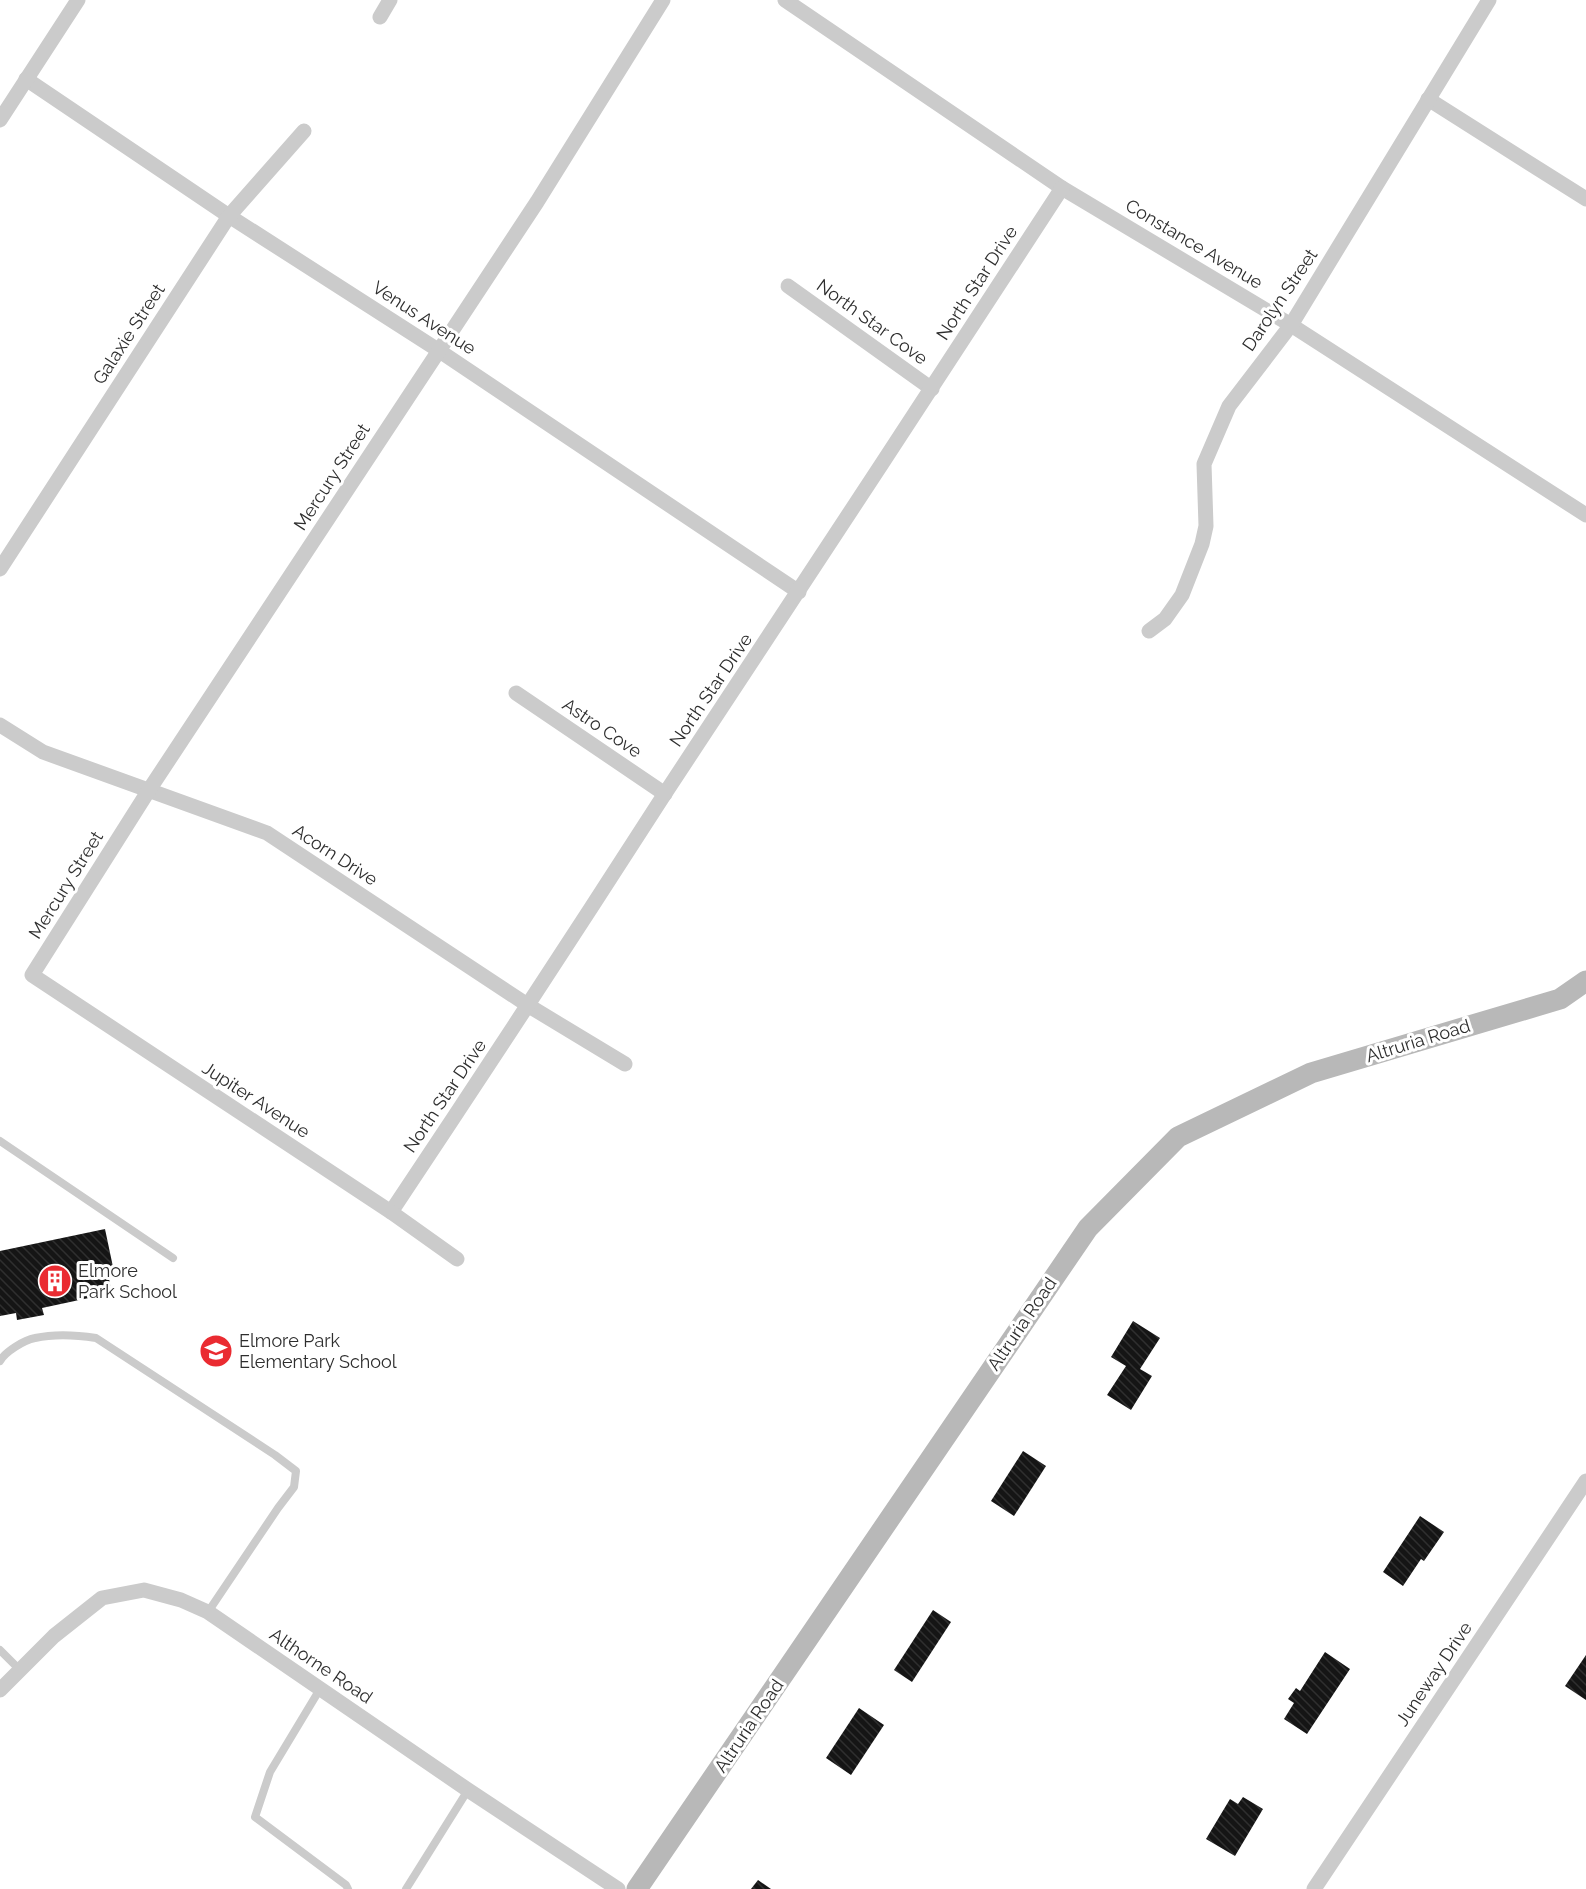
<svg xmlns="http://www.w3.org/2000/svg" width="1586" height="1889" viewBox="0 0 1586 1889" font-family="Raleway,sans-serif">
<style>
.building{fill:url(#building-back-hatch)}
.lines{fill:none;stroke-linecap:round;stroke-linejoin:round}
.lane{stroke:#cbcbcb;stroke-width:8}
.street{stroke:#cbcbcb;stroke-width:15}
.secondary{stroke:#b8b8b8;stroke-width:21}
.labels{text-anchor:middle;stroke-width:6;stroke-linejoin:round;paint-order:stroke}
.street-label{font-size:18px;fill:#2e2e2e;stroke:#fff}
.poi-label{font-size:18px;fill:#2e2e2e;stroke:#fff;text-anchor:start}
</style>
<defs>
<pattern id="building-back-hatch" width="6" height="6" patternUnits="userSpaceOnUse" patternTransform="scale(1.5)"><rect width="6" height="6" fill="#151515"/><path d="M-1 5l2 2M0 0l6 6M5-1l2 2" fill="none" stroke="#2f2f2f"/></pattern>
</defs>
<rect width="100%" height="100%" fill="#fff"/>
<!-- building -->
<g class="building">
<polygon points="105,1229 113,1267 107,1269 112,1293 42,1308 44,1315 17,1320 16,1313 0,1316 0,1251"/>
<polygon points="1133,1321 1160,1338 1140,1369 1152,1376 1131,1410 1107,1395 1126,1366 1111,1357"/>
<polygon points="1023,1451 1046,1466 1014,1516 991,1501"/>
<polygon points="1420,1516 1444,1532 1424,1561 1421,1559 1403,1586 1383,1572"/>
<polygon points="933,1610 951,1622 912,1682 894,1670"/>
<polygon points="1325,1652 1350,1669 1307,1734 1284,1719 1294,1703 1288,1699 1296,1688 1300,1691"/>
<polygon points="1586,1655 1586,1700 1565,1686"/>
<polygon points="859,1708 884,1725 851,1775 826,1758"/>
<polygon points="1243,1797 1263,1809 1235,1856 1206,1839 1230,1799 1238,1804"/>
<polygon points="758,1880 771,1889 751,1889"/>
</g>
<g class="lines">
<!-- lane -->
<g class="lane">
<polyline points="0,1141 173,1258"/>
<path d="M0,1361C5,1352 24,1340 35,1338C53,1334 77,1335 96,1338L275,1455L296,1471L294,1487L278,1508L208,1612"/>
<polyline points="0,1650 19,1669"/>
<polyline points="320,1689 270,1772 255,1817 346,1885 348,1889"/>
<polyline points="406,1889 468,1790"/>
</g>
<!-- street -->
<g class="street">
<polyline points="785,0 1062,188 1291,325 1586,515"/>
<polyline points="380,17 390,0"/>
<polyline points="26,79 229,216 438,350 799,592"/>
<polyline points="1428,99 1586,199"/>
<polyline points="0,120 78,0"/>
<polyline points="788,286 932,389"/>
<polyline points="0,569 229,216 304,131"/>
<polyline points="1149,631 1165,619 1182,595 1202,544 1206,526 1204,464 1229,406 1291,325 1489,0"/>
<polyline points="516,693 665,794"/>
<polyline points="0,725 43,752 267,833 529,1006 625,1064"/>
<path d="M391,1212C483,1074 574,935 664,795C796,593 931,391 1062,188"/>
<polyline points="457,1259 391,1212 32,975 149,790 537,202 663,0"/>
<polyline points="0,1690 54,1636 102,1598 144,1590 181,1600 208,1612 468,1790 618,1889"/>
<polyline points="1314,1889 1586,1481"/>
</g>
<!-- secondary -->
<polyline class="secondary" points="637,1889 1088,1228 1178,1137 1311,1073 1560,999 1586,981"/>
</g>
<!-- icons -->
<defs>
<g id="building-disc" transform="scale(1.725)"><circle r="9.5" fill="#ea2b31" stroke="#fff"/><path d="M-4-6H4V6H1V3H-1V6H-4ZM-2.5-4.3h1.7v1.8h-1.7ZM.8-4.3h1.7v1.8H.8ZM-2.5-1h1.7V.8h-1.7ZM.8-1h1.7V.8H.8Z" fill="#fff"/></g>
<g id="school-disc" transform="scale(1.725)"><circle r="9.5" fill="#ea2b31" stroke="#fff"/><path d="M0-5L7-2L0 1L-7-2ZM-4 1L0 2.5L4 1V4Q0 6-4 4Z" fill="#fff"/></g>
</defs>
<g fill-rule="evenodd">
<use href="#building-disc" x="55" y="1281"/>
<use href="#school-disc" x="216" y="1351"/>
</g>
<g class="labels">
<!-- street labels -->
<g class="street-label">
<text transform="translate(1194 244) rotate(31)" y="6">Constance Avenue</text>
<text transform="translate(977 283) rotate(-57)" y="6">North Star Drive</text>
<text transform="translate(1280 300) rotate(-56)" y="6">Darolyn Street</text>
<text transform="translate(424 318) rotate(33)" y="6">Venus Avenue</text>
<text transform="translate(872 322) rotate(36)" y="6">North Star Cove</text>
<text transform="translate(129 334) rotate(-57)" y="6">Galaxie Street</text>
<text transform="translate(332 477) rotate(-57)" y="6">Mercury Street</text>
<text transform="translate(711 690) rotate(-56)" y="6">North Star Drive</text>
<text transform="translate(602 728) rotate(34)" y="6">Astro Cove</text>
<text transform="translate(335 855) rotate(33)" y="6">Acorn Drive</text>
<text transform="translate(66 885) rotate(-58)" y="6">Mercury Street</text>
<text transform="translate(1418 1041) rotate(-17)" y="6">Altruria Road</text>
<text transform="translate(445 1096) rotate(-56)" y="6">North Star Drive</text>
<text transform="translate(256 1100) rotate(33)" y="6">Jupiter Avenue</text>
<text transform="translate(1022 1324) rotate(-56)" y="6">Altruria Road</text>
<text transform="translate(321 1666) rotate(34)" y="6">Althorne Road</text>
<text transform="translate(1434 1674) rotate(-56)" y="6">Juneway Drive</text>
<text transform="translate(749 1726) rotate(-56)" y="6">Altruria Road</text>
</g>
<!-- poi labels -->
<g class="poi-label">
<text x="78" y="1277">Elmore<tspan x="78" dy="21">Park School</tspan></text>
<text x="239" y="1347">Elmore Park<tspan x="239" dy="21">Elementary School</tspan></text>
</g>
</g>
</svg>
